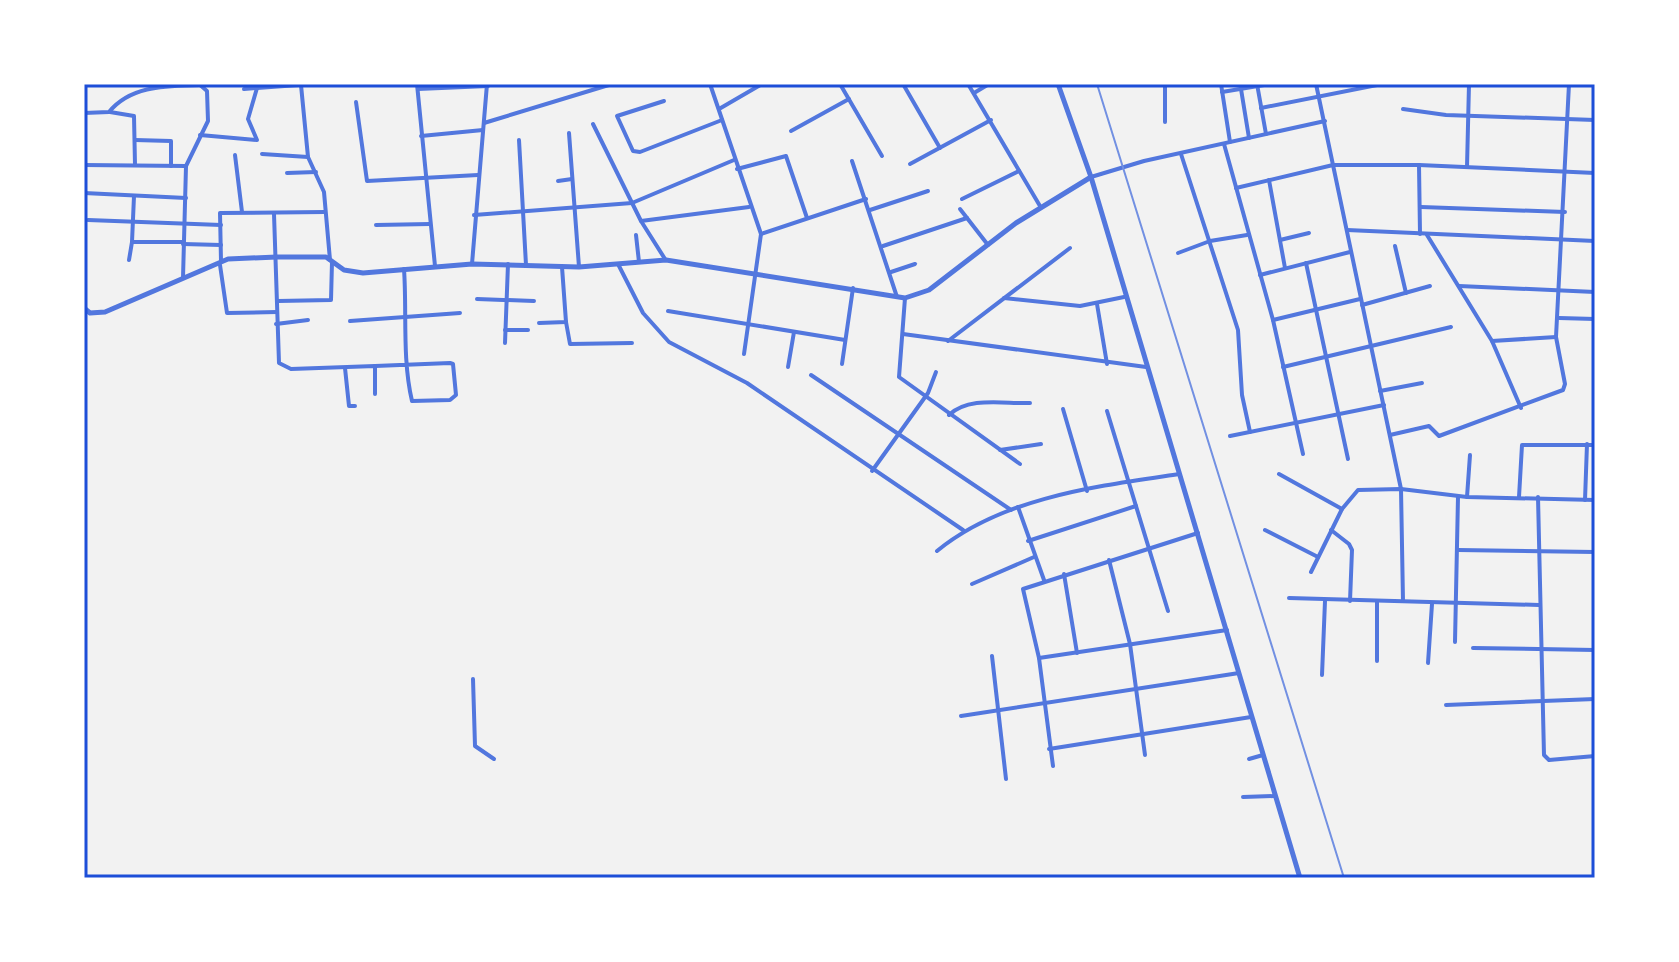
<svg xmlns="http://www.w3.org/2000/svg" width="1679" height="962" viewBox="0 0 1679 962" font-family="'Sofia Sans Condensed',sans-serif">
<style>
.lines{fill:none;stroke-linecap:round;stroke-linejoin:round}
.minor{stroke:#5277de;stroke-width:4}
.tertiary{stroke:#5277de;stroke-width:5}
.rail{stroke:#7290e2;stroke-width:2}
.neatline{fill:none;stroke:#1d4ed8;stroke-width:3}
</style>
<rect width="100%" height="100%" fill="#f2f2f2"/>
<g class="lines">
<!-- minor -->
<g class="minor">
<polyline points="417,84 435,266"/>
<polyline points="710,84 761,234 744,354"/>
<polyline points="840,84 882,156"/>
<polyline points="903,84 940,148"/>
<polyline points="968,84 1040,206"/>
<polyline points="1165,84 1165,122"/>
<polyline points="1221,84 1230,142"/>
<polyline points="1257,84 1266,134"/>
<polyline points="1316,84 1401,489 1403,601"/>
<polyline points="301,85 308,157 324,192 330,260"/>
<polyline points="244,89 312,84"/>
<polyline points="418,89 488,86"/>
<polyline points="1241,89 1249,138"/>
<polyline points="1222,92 1270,84"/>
<polyline points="974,93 989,84"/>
<polyline points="664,101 617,116 633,151 640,152 722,120"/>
<polyline points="356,102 367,181 478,175"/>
<polyline points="1261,108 1382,84"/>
<polyline points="719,109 762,84"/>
<polyline points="1403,109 1446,115 1595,120"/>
<polyline points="110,112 134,116 135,165"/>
<path d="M84,113L109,112C131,85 167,86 199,85"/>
<polyline points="484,123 612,84"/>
<polyline points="593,124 641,221 665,259"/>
<polyline points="791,131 849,99"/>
<polyline points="569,133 579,267"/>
<polyline points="200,135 257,140 248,119 257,88"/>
<polyline points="421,136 483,130"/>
<polyline points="135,140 171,141 171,166"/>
<polyline points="519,140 526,265"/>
<polyline points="1224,144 1273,320 1303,454"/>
<polyline points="262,154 308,157"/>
<polyline points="1181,154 1238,330 1242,395 1250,432"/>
<polyline points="235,155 242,212"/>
<polyline points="852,161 897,297"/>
<polyline points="910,164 991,120"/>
<polyline points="84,165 186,166"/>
<polyline points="1419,165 1420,234"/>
<polyline points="1467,167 1469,84"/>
<polyline points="737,169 786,156 807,218"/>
<polyline points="287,173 316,172"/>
<polyline points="1091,177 1144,161 1325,121"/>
<polyline points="1269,180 1285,268"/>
<polyline points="558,181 572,179"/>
<polyline points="1236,188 1333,165 1419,165 1595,173"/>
<polyline points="84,193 186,198"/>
<polyline points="134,196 132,242 183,242"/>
<polyline points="962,199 1019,171"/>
<polyline points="1421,207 1565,212"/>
<polyline points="960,209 988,245"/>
<polyline points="870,210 928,191"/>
<polyline points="274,214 279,363 291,369 375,366 375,394"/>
<polyline points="474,215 632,203 734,160"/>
<polyline points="88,220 221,225"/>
<polyline points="641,221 749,207"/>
<polyline points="376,225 430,224"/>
<polyline points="1347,230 1595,241"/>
<polyline points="761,234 866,199"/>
<polyline points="636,235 639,262"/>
<polyline points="1427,235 1492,341 1521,408"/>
<polyline points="1280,240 1309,233"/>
<polyline points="183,244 221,245"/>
<polyline points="883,246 967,218"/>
<polyline points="1395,246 1406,293"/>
<polyline points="1178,253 1210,241 1247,235"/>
<polyline points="129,260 132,242"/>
<polyline points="221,261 220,213 325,212"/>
<polyline points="1306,263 1348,459"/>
<polyline points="472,264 487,84"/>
<polyline points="618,264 643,313 669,342 747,383 963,530"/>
<polyline points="220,265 227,313 277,312"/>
<polyline points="891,272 915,264"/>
<polyline points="1260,275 1350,252"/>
<polyline points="183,278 186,166 208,121 207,91 199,84"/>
<polyline points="1459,286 1595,292"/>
<polyline points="905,298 899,377 1020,464"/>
<polyline points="1004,298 1080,306 1124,297"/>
<polyline points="477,299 534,301"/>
<polyline points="278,301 331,300 332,262"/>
<polyline points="1097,304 1107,364"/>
<polyline points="1362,305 1430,286"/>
<polyline points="668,311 845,340"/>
<polyline points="1559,318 1595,319"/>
<polyline points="1273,320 1360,299"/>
<polyline points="350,321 460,313"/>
<polyline points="566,322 570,344 632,343"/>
<polyline points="539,323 566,322 562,267"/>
<polyline points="276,324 308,320"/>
<polyline points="505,330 528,330"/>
<polyline points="903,334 1146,367"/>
<polyline points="948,341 1070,248"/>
<polyline points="1492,341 1556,337"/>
<polyline points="505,343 508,264"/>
<polyline points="842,364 853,288"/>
<path d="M375,366L450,363L453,364L456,395L450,400L412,401C402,359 407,311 404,269"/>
<polyline points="788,367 794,332"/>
<polyline points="1283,367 1451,327"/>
<polyline points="345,368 349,406 355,406"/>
<polyline points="811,375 1011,510"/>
<polyline points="1380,391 1422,383"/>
<polyline points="1063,409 1087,491"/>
<polyline points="1107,411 1168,611"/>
<path d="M949,415C969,396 1004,404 1030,403"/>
<polyline points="1390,435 1429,426 1439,436 1563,390 1565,384 1556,337 1569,84"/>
<polyline points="1230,436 1384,405"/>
<polyline points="1000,450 1041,444"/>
<polyline points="872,471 928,393 936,372"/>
<polyline points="1279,474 1342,509"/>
<polyline points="1467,497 1470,455"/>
<polyline points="1519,497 1522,445 1595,445"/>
<polyline points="1538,497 1544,755 1549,760 1595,756"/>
<polyline points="1585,500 1587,444"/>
<polyline points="1018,507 1044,580"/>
<polyline points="1265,530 1318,557"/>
<polyline points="1331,530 1349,544 1352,550 1350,601"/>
<polyline points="1028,541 1136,506"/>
<polyline points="1458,550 1595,552 1595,584"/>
<path d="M937,551C1003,497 1098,486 1179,474"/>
<polyline points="1109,560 1130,644 1145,755"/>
<polyline points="1311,572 1342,509 1358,490 1401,489 1467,497 1595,500"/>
<polyline points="1064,574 1077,653"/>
<polyline points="972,584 1034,557"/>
<polyline points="1289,598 1539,605"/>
<polyline points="1377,601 1377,661"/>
<polyline points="1455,642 1458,497"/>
<polyline points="1473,648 1595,650"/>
<polyline points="992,656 1006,779"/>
<polyline points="1039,658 1227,630"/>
<polyline points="1428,663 1432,604"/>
<polyline points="1322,675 1325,601"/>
<polyline points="473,679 475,746 494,759"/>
<polyline points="1446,705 1595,699"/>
<polyline points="961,716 1239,673"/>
<polyline points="1049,749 1251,717"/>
<polyline points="1249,759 1263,755"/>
<polyline points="1053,766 1039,658 1023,589 1198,533"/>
<polyline points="1594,774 1595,784"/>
<polyline points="1243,797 1274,796"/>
</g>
<!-- tertiary -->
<g class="tertiary">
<polyline points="1058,84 1091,177 1300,878"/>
<polyline points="84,308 90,313 105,312 228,259 277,257 326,257 344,270 363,273 472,264 579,267 666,260 905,298 929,290 1016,223 1091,177"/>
</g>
<!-- rail -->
<polyline class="rail" points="1097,84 1344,878"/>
</g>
<!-- border -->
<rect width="1679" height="962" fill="none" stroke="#ffffff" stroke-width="172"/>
<rect x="86" y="86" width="1507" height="790" class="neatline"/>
</svg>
